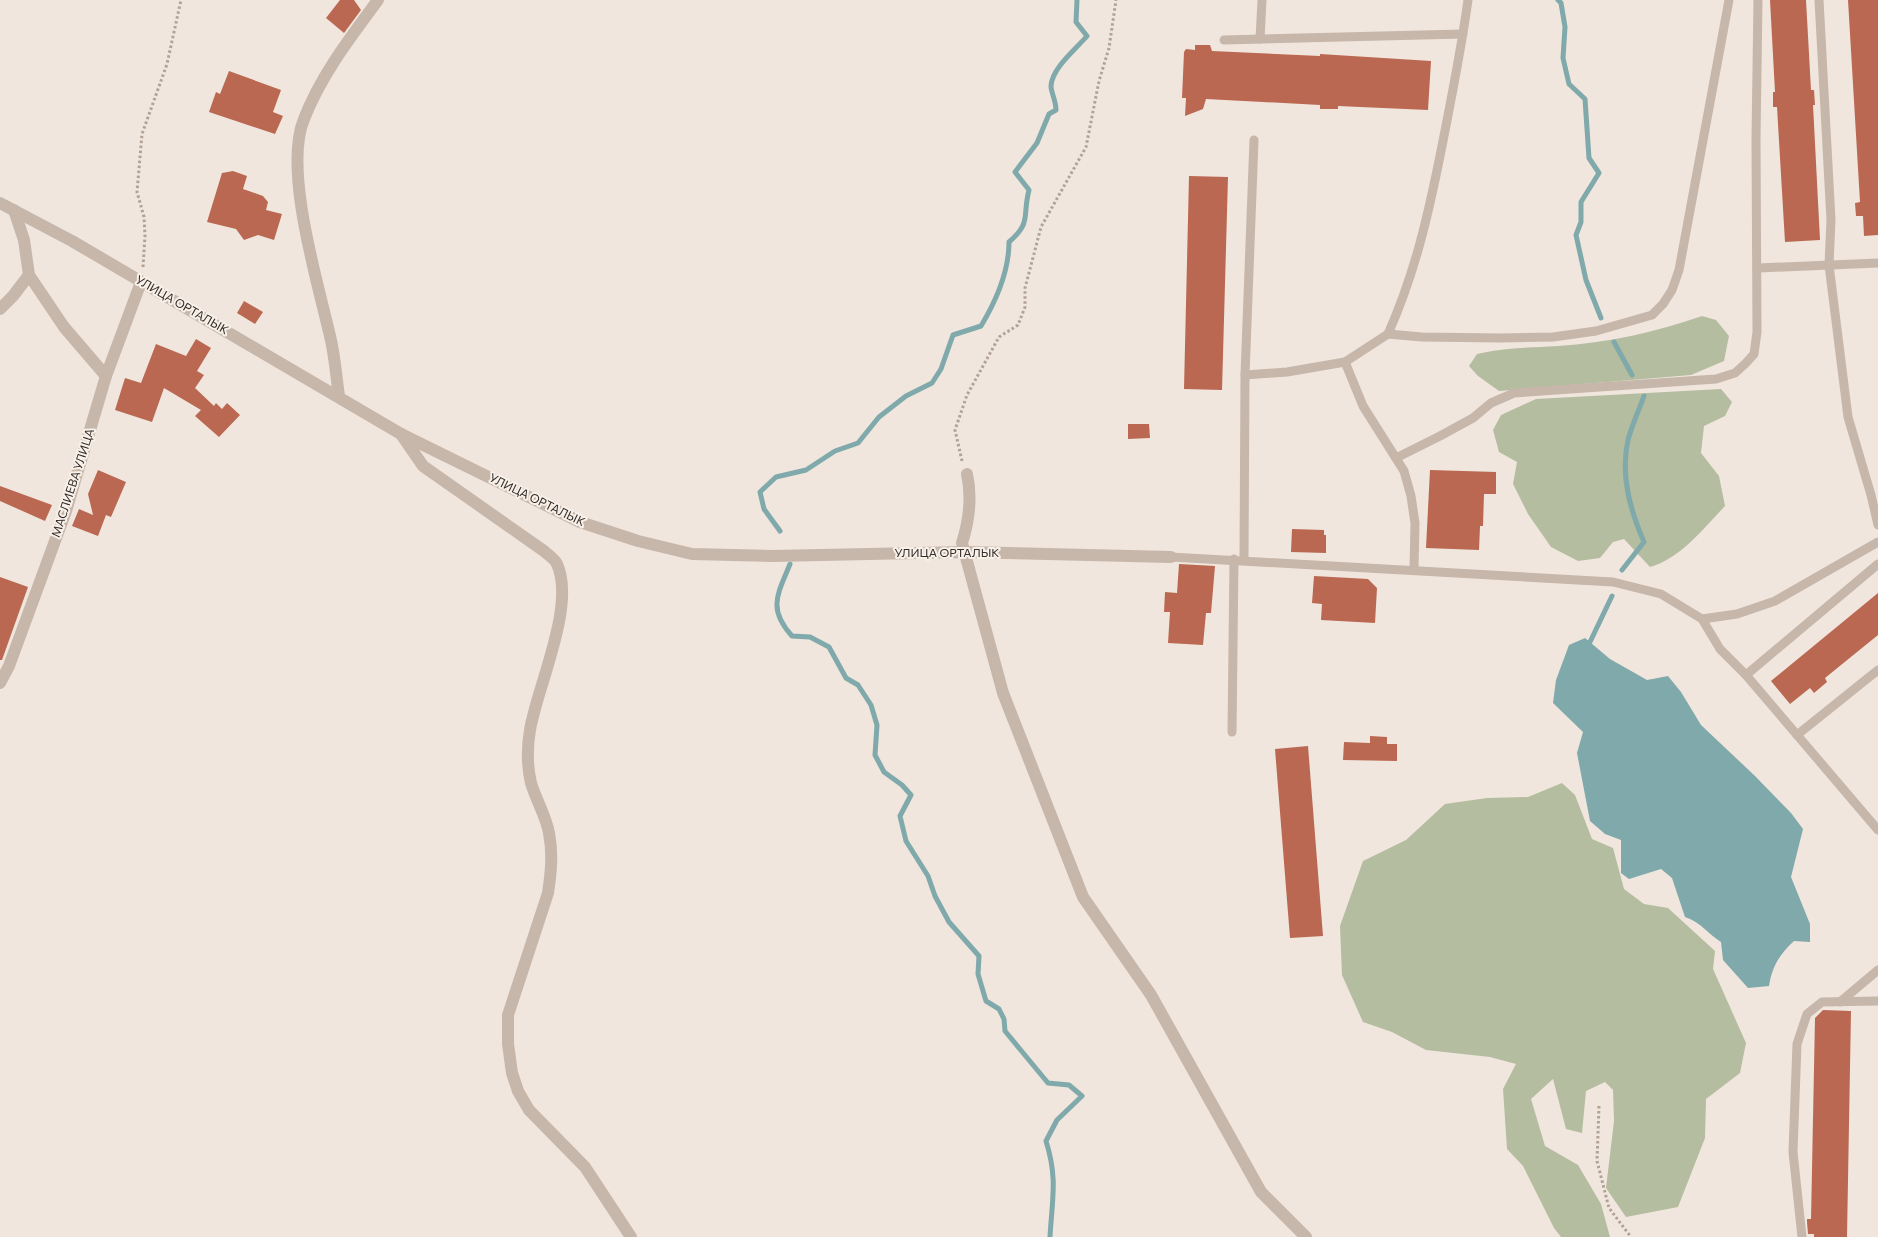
<svg xmlns="http://www.w3.org/2000/svg" width="1878" height="1237" viewBox="0 0 1878 1237" font-family="Commissioner,sans-serif">
<style>
.green{fill:#b4bd9f}
.water{fill:#7fa9aa}
.lines{fill:none;stroke-linecap:round;stroke-linejoin:round}
.stream{stroke:#7fa9aa;stroke-width:5}
.building{fill:#ba6851}
.path{stroke:#b2a195;stroke-width:3;stroke-dasharray:2.5 2.5;stroke-linecap:butt}
.lane{stroke:#c7b6aa;stroke-width:9}
.street{stroke:#c7b6aa;stroke-width:12}
.labels{text-anchor:middle;stroke-width:4;stroke-linejoin:round;paint-order:stroke}
.street-label{font-size:12px;fill:#352c29;stroke:#f8f1e9}
</style>
<rect width="100%" height="100%" fill="#f0e6dd"/>
<!-- green -->
<g class="green">
<path d="M1702,316L1716,320L1729,336L1724,361L1691,375L1499,391L1478,376L1469,366L1477,354C1505,347 1530,348 1558,346C1607,343 1656,332 1702,316Z"/>
<path d="M1721,389L1732,402L1725,416L1704,426L1701,453L1719,476L1725,506C1703,529 1681,558 1650,567L1624,539L1613,542L1600,558L1578,561L1551,547L1528,514L1513,484L1517,462L1499,452L1493,430L1501,415L1536,399Z"/>
<polygon points="1562,783 1575,795 1592,839 1613,848 1624,889 1644,904 1668,908 1715,951 1713,969 1746,1043 1740,1073 1706,1099 1705,1138 1678,1207 1626,1217 1606,1188 1614,1121 1613,1090 1605,1082 1586,1091 1582,1133 1566,1129 1553,1079 1531,1099 1545,1146 1578,1165 1601,1204 1610,1237 1561,1237 1554,1228 1523,1166 1507,1149 1503,1089 1516,1064 1490,1057 1426,1050 1392,1032 1363,1022 1342,975 1340,926 1363,861 1406,840 1445,804 1487,798 1528,797"/>
</g>
<!-- water -->
<path class="water" d="M1585,638L1610,659L1647,680L1668,676L1681,692L1701,725L1755,776L1791,813L1803,829L1791,877L1810,924V942L1794,941C1780,954 1772,966 1769,986L1748,988L1723,960L1721,942C1708,934 1701,922 1685,917L1672,878L1661,869L1629,879L1621,873V840L1605,834L1590,821L1577,753L1583,732L1553,703L1556,680L1569,645Z"/>
<g class="lines">
<!-- stream -->
<g class="stream">
<polyline points="1558,0 1561,3 1565,27 1563,58 1569,84 1585,99 1589,158 1599,173 1581,202 1581,222 1576,235 1586,280 1601,318"/>
<polyline points="1614,342 1632,375"/>
<path d="M780,531L764,509L760,492L776,477L806,470L835,451L858,443L879,417L906,396L932,383L941,369L953,335L981,326C996,301 1009,271 1009,242C1032,222 1022,217 1029,190L1015,172L1037,143L1049,114L1056,110C1056,101 1051,92 1051,86C1052,68 1076,49 1087,36L1076,22L1077,0"/>
<path d="M790,564C778,594 767,608 792,636L810,637L829,647L846,678L858,685L871,705L877,725L875,755L884,772L902,785L911,795L900,816L906,841L928,876L935,896L949,922L979,956L978,974L986,1001L999,1009L1004,1019L1005,1031L1048,1083L1069,1085L1082,1096L1057,1120L1046,1141C1058,1179 1052,1199 1050,1237"/>
<path d="M1622,570L1644,542C1630,510 1620,475 1628,440C1632,425 1639,410 1644,396"/>
<polyline points="1590,642 1612,596"/>
</g>
</g>
<!-- building -->
<g class="building">
<polygon points="340,0 354,0 361,10 344,33 326,18"/>
<polygon points="1770,0 1806,0 1811,90 1814,90 1815,105 1813,105 1820,240 1785,242 1777,107 1773,107 1773,92 1775,92"/>
<polygon points="1848,0 1878,0 1878,235 1864,236 1863,216 1856,216 1855,203 1860,202"/>
<polygon points="1195,45 1210,45 1212,51 1320,56 1320,54 1431,61 1428,110 1338,106 1338,109 1320,109 1320,105 1206,99 1203,109 1185,116 1186,98 1182,98 1184,52 1186,49 1195,50"/>
<polygon points="229,71 281,90 273,112 283,116 275,134 209,112 216,92 220,94"/>
<polygon points="233,171 247,176 243,189 263,196 268,202 266,210 282,214 274,240 258,235 244,240 236,229 207,222 222,173"/>
<polygon points="1189,176 1228,177 1222,390 1184,389"/>
<polygon points="244,301 263,312 255,324 237,313"/>
<polygon points="196,339 211,348 197,371 204,375 195,388 214,406 216,403 222,409 227,403 240,415 219,437 195,416 201,410 164,388 152,422 115,410 125,378 141,383 156,344 186,356"/>
<polygon points="1128,424 1149,424 1150,438 1128,439"/>
<polygon points="98,470 126,482 111,517 106,515 98,536 72,526 79,509 93,515 88,494"/>
<polygon points="1430,470 1496,472 1496,494 1484,494 1483,526 1480,526 1479,550 1426,548"/>
<polygon points="0,486 52,505 45,521 0,501"/>
<polygon points="1292,529 1324,530 1324,535 1326,535 1326,553 1291,552"/>
<polygon points="1179,564 1215,566 1211,613 1206,613 1203,645 1168,643 1170,612 1164,612 1165,592 1177,593"/>
<polygon points="1314,576 1368,579 1377,588 1375,623 1321,620 1322,604 1312,603"/>
<polygon points="0,577 28,587 2,660 0,660"/>
<polygon points="1878,593 1878,635 1825,678 1827,682 1814,693 1810,688 1790,704 1771,681"/>
<polygon points="1370,736 1387,737 1387,744 1397,744 1397,761 1343,760 1344,742 1370,743"/>
<polygon points="1308,746 1323,936 1290,938 1275,749"/>
<polygon points="1823,1010 1851,1011 1847,1237 1814,1237 1814,1234 1808,1234 1807,1222 1807,1219 1811,1219 1815,1018"/>
</g>
<g class="lines">
<!-- path -->
<g class="path">
<polyline points="143,267 145,236 144,217 137,192 142,134 167,64 181,0"/>
<polyline points="962,461 955,430 967,395 999,337 1018,325 1025,307 1025,288 1041,227 1086,147 1099,81 1109,48 1116,0"/>
<polyline points="1599,1106 1597,1161 1609,1208 1631,1237"/>
</g>
<!-- lane -->
<g class="lane">
<polyline points="1819,0 1831,220 1829,265 1848,417 1871,495 1878,525"/>
<polyline points="1260,39 1262,0"/>
<polyline points="1224,40 1463,34"/>
<polyline points="1759,268 1878,263"/>
<path d="M1388,334C1415,273 1428,216 1441,151C1451,101 1461,51 1468,0"/>
<polyline points="1345,362 1363,406 1404,471 1411,496 1415,523 1414,569"/>
<polyline points="1245,375 1287,372 1345,362 1388,334 1422,337 1501,338 1553,337 1596,331 1652,315 1663,304 1672,290 1679,270 1729,0"/>
<polyline points="1396,458 1440,436 1473,418 1491,403 1514,393 1716,379 1735,373 1746,363 1754,354 1757,332 1756,138 1758,0"/>
<polyline points="1171,557 1613,582 1661,594 1702,619 1720,649 1746,675 1878,830"/>
<polyline points="1244,559 1245,375 1254,140"/>
<polyline points="1702,619 1737,614 1775,601 1878,542"/>
<polyline points="1746,675 1878,564"/>
<polyline points="1232,732 1234,559"/>
<polyline points="1797,735 1878,670"/>
<polyline points="1840,1002 1878,970"/>
<polyline points="1802,1237 1793,1152 1797,1044 1807,1014 1822,1002 1878,1001"/>
</g>
<!-- street -->
<g class="street">
<polyline points="0,203 72,241 401,434 580,522 638,541 692,554 773,556 965,552 1171,557"/>
<polyline points="14,210 24,240 29,275 64,327 106,376"/>
<polyline points="0,309 13,296 29,275"/>
<path d="M339,396C336,376 335,356 330,336C318,283 283,169 304,119C321,75 350,38 378,0"/>
<path d="M401,434L423,466L544,551C548,555 555,559 557,564C576,606 537,687 530,730C527,746 527,767 531,783C536,800 546,816 549,833C553,854 551,873 548,893L508,1015V1044L512,1073L518,1091L529,1110L585,1167L631,1237"/>
<path d="M967,474C972,497 969,521 962,543L1003,693L1083,897L1151,995L1261,1192L1306,1237"/>
<polyline points="0,683 9,666 66,511 106,376 141,282"/>
</g>
</g>
<g class="labels">
<!-- street labels -->
<g class="street-label">
<text transform="translate(182 305) rotate(30)" y="4">УЛИЦА ОРТАЛЫК</text>
<text transform="translate(73 483) rotate(-72)" y="4">МАСЛИЕВА УЛИЦА</text>
<text transform="translate(537 500) rotate(26)" y="4">УЛИЦА ОРТАЛЫК</text>
<text x="947" y="557">УЛИЦА ОРТАЛЫК</text>
</g>
</g>
</svg>
